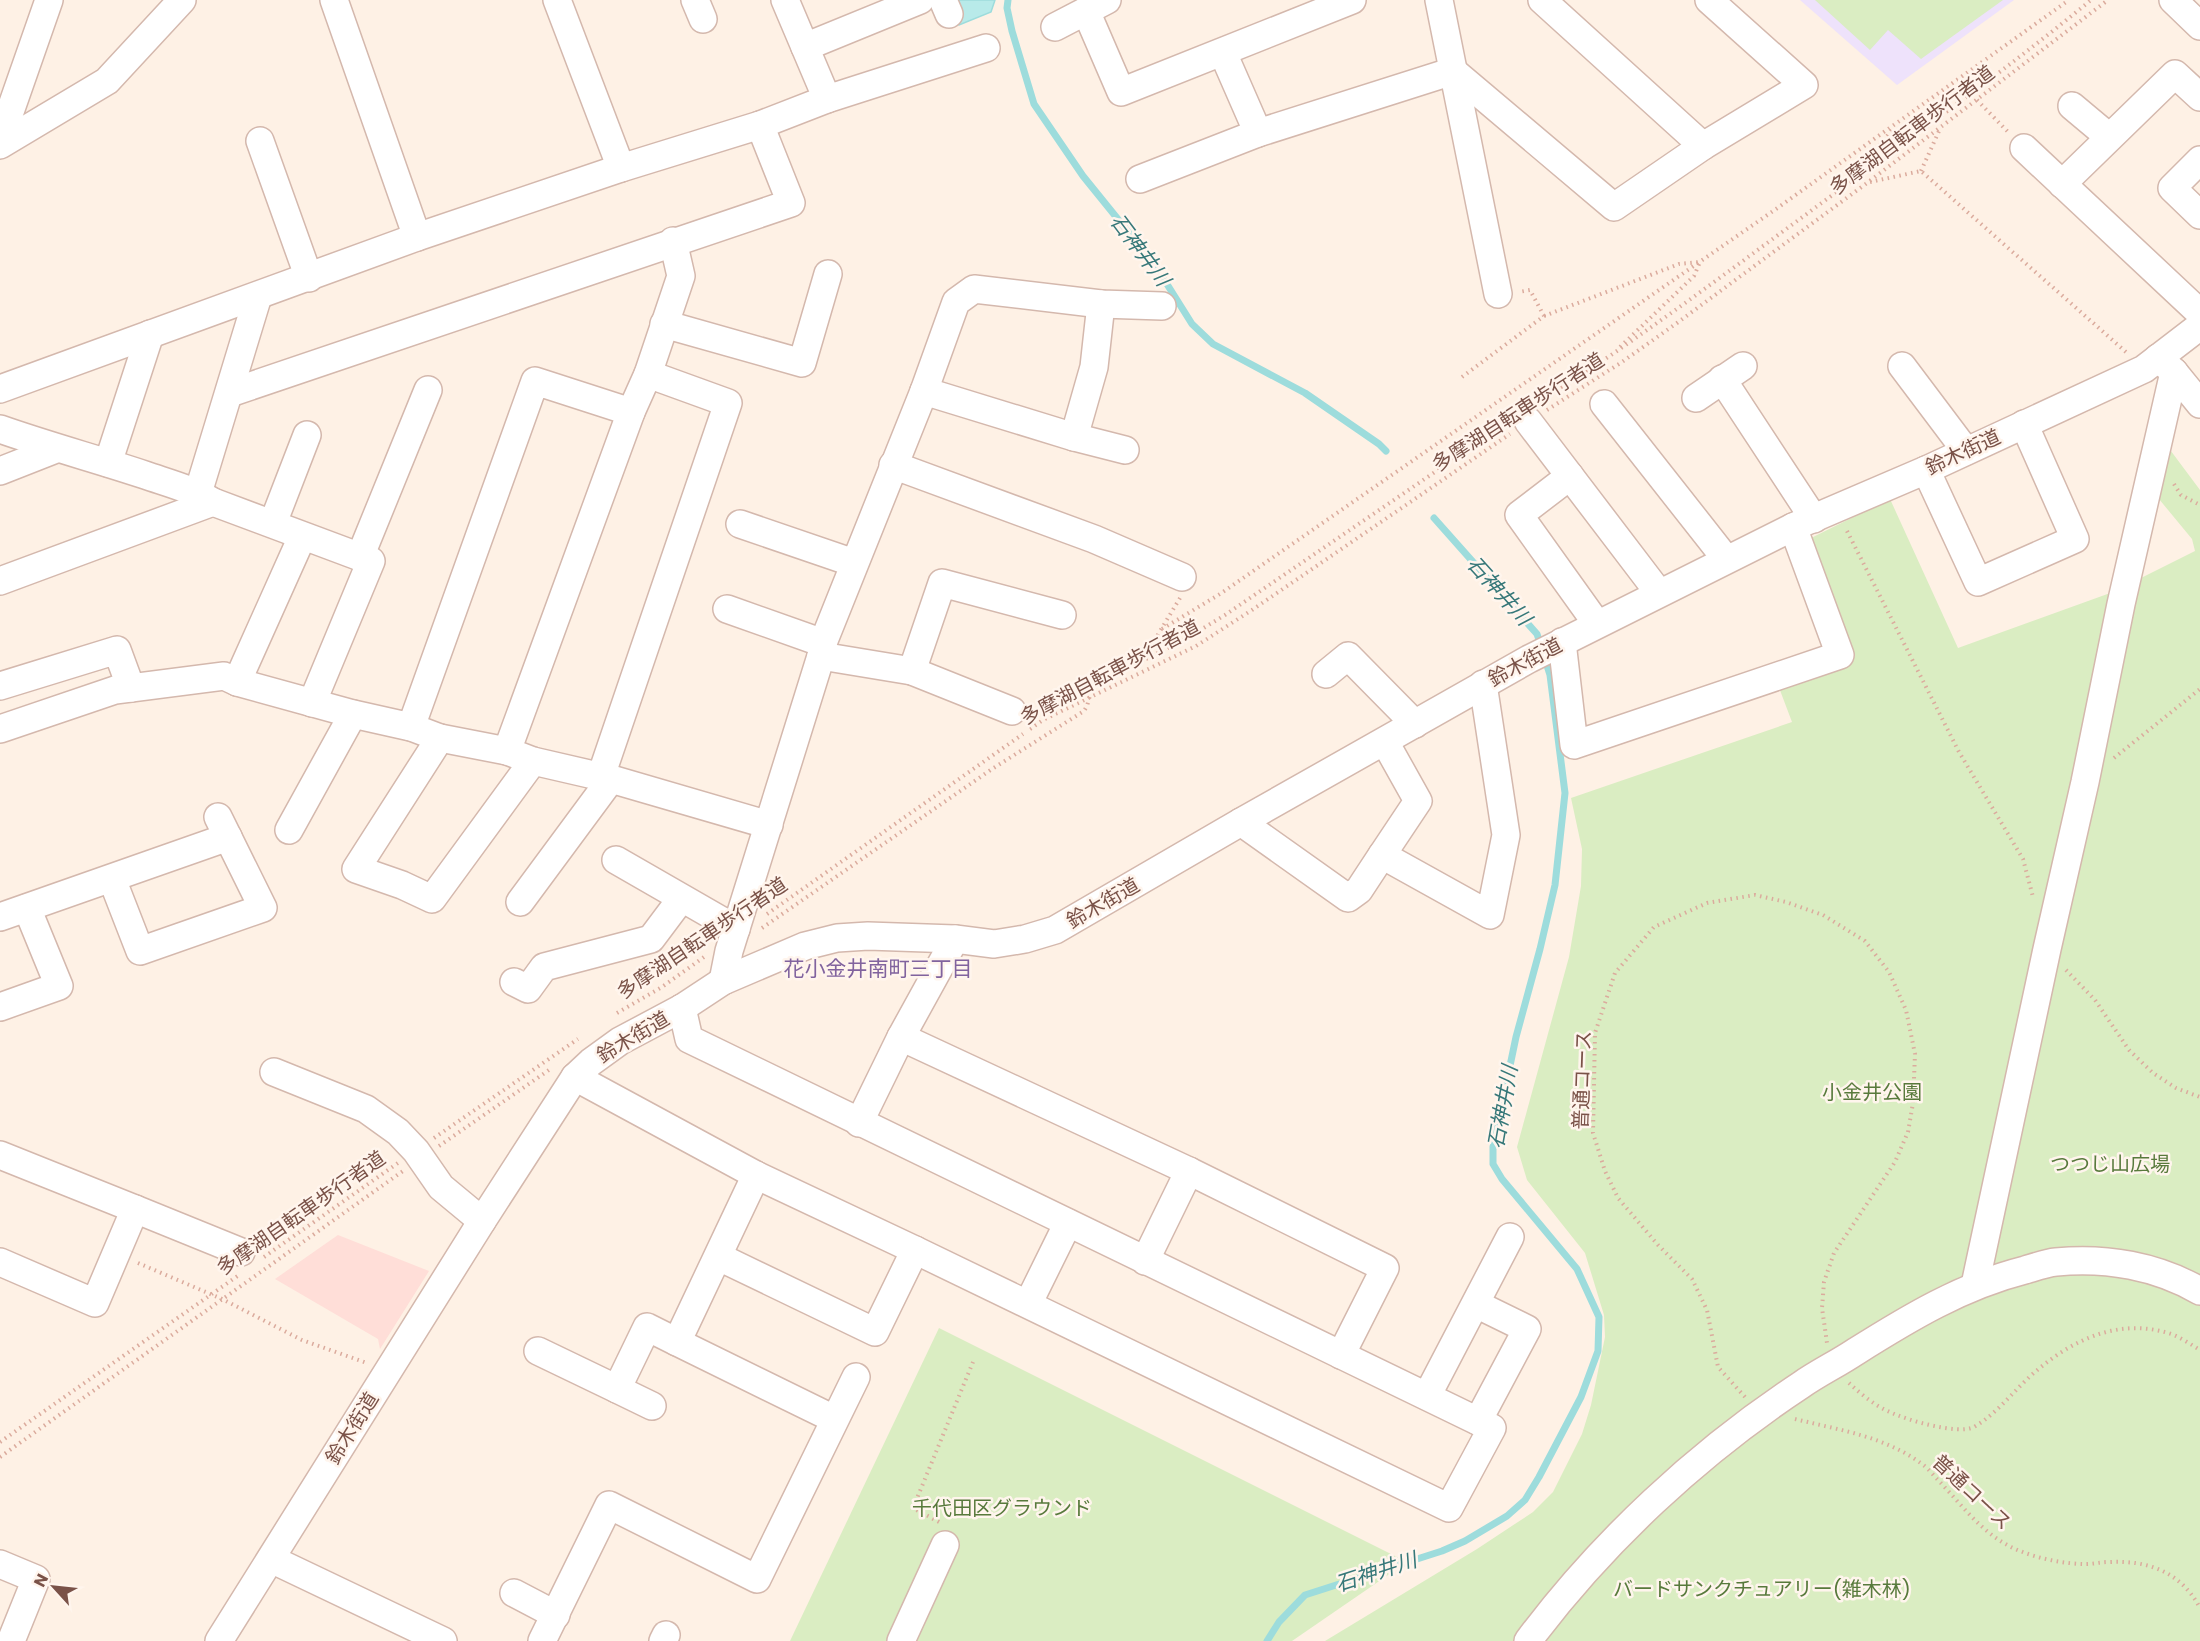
<svg xmlns="http://www.w3.org/2000/svg" width="2200" height="1641" viewBox="0 0 2200 1641" font-family="Poppins,'Noto Sans JP',sans-serif">
<style>
.commercial{fill:#ffded8}
.education{fill:#eee2fb}
.green{fill:#daedc2}
.water{fill:#b8eae9;stroke:#9ddcdc;stroke-width:1.5}
.lines{fill:none;stroke-linecap:round;stroke-linejoin:round}
.stream{stroke:#9ddcdc;stroke-width:7}
.minor-casing{stroke:#d4b8ad;stroke-width:30}
.path{stroke:#dbab9d;stroke-width:4;stroke-dasharray:1.5 4.5;stroke-linecap:butt}
.minor{stroke:#fff;stroke-width:27}
.labels{text-anchor:middle;stroke-width:5;stroke-linejoin:round;paint-order:stroke}
.street-label{font-size:20px;fill:#7a5248;stroke:#fff5ed}
.park-label{font-size:20px;fill:#587a3c;stroke:#fff5ed}
.water-label{font-size:21px;font-style:italic;fill:#377879;stroke:#fff5ed}
.neighbourhood-label{font-size:21px;fill:#81639e;stroke:#fff5ed}
</style>
<rect width="100%" height="100%" fill="#fef1e5"/>
<!-- commercial -->
<polygon class="commercial" points="338,1235 429,1271 380,1349 378,1339 275,1279"/>
<!-- education -->
<polygon class="education" points="1800,0 2014,0 1897,85"/>
<!-- green -->
<g class="green">
<polygon points="1815,0 2003,0 1921,59 1888,30 1870,50"/>
<polygon points="2165,443 2200,490 2200,1641 1325,1641 1477,1549 1533,1512 1553,1492 1582,1434 1591,1405 1605,1337 1604,1315 1585,1253 1527,1180 1517,1147 1569,957 1581,886 1582,849 1571,798 1792,722 1778,685 1850,659 1809,539 1890,499 1958,648 2113,592 2195,551 2192,539 2154,493"/>
<polygon points="939,1328 1407,1562 1292,1641 790,1641"/>
</g>
<!-- water -->
<polygon class="water" points="951,0 995,0 991,12 959,25"/>
<g class="lines">
<!-- stream -->
<g class="stream">
<polyline points="1008,0 1007,8 1012,31 1034,104 1083,176 1155,265 1192,324 1213,344 1305,393 1379,444 1386,451"/>
<polyline points="1434,518 1537,634 1541,646"/>
<polyline points="1267,1641 1279,1622 1305,1595 1442,1551 1465,1541 1507,1516 1525,1500 1539,1477 1581,1397 1598,1351 1599,1317 1577,1269 1502,1179 1493,1164 1493,1147 1516,1037 1540,949 1555,885 1565,793 1550,675 1544,656"/>
</g>
<!-- minor casing -->
<g class="minor-casing">
<g id="minor">
<polyline points="334,0 417,237"/>
<polyline points="557,0 621,168"/>
<polyline points="695,0 703,19"/>
<polyline points="943,0 949,14"/>
<polyline points="1439,0 1498,294"/>
<polyline points="1542,0 1703,146 1804,85 1709,0"/>
<polyline points="2173,0 2200,26"/>
<polyline points="1086,11 1121,92 1352,0"/>
<polyline points="1055,27 1107,0"/>
<polyline points="805,47 920,0"/>
<polyline points="1223,53 1258,133"/>
<polyline points="827,99 986,48"/>
<polyline points="2072,106 2109,137"/>
<polyline points="5,126 49,0"/>
<polyline points="260,141 309,278"/>
<polyline points="0,145 107,81 182,0"/>
<polyline points="2024,148 2200,313"/>
<polyline points="2200,160 2172,188 2200,215"/>
<polyline points="1140,179 1258,133 1453,71 1614,207 1703,146"/>
<polyline points="2062,184 2175,74 2200,97"/>
<polyline points="1101,304 1094,367 1074,437 1125,450"/>
<polyline points="664,324 802,363 828,274"/>
<polyline points="1902,366 1966,451"/>
<polyline points="2174,372 2200,404"/>
<polyline points="1722,379 1814,519"/>
<polyline points="0,389 417,237 621,168 760,125 827,99 785,0"/>
<polyline points="924,391 1074,437"/>
<polyline points="230,393 791,203 760,125"/>
<polyline points="1696,398 1743,366"/>
<polyline points="1604,404 1726,559"/>
<polyline points="1528,421 1659,593"/>
<path d="M0,429C48,446 97,459 145,475C168,483 192,489 213,502L371,561L312,703"/>
<polyline points="108,463 150,334"/>
<polyline points="893,465 1094,539 1182,577"/>
<polyline points="1926,470 1978,582 2075,539 2024,424"/>
<polyline points="0,471 56,449"/>
<polyline points="1570,476 1519,515 1597,624"/>
<polyline points="198,493 258,296"/>
<polyline points="273,523 307,435"/>
<polyline points="740,524 854,563"/>
<polyline points="360,557 428,390"/>
<polyline points="0,581 213,502"/>
<polyline points="727,609 823,643"/>
<polyline points="1562,642 1574,745 1840,655 1793,527"/>
<polyline points="821,656 912,671 1012,711"/>
<polyline points="912,671 942,583 1062,615"/>
<polyline points="1326,674 1348,656 1415,724"/>
<polyline points="237,682 302,537"/>
<polyline points="0,686 117,650 131,688"/>
<polyline points="411,727 535,381 631,412"/>
<polyline points="0,729 115,690 224,676 237,682 353,714 411,727 440,738 507,751 533,761 611,779 769,825"/>
<polyline points="440,738 356,869 402,885 432,899 533,761"/>
<polyline points="1385,742 1418,801 1382,855 1490,915 1506,835 1483,684"/>
<polyline points="507,751 631,412 648,374 681,276 673,241"/>
<polyline points="601,776 728,403 648,374"/>
<polyline points="1241,822 1348,898 1359,890 1382,855"/>
<polyline points="289,830 353,714"/>
<polyline points="616,860 736,929"/>
<polyline points="112,879 140,951 263,908 218,817"/>
<polyline points="520,902 611,779"/>
<polyline points="0,917 228,837"/>
<polyline points="723,981 729,951 821,656 823,643 924,391 956,302 974,289 1101,304 1162,306"/>
<polyline points="514,982 528,989 544,967 651,939 681,899"/>
<polyline points="0,1007 59,986 27,908"/>
<polyline points="901,1037 1189,1171 1385,1268 1341,1355"/>
<polyline points="274,1072 366,1109 398,1132 416,1151 441,1187 482,1221"/>
<polyline points="575,1077 756,1175 915,1250 1449,1508 1492,1428 689,1039 682,1008"/>
<polyline points="859,1123 901,1037 955,939"/>
<polyline points="0,1155 135,1209 95,1303 0,1262"/>
<polyline points="756,1175 677,1342 834,1419"/>
<polyline points="135,1209 241,1252"/>
<polyline points="719,1257 875,1332 915,1250"/>
<polyline points="1145,1261 1189,1171"/>
<polyline points="1975,1285 2047,949 2085,782 2121,604 2174,372 2158,358"/>
<polyline points="1028,1304 1068,1223"/>
<polyline points="1476,1304 1527,1329 1478,1421"/>
<polyline points="538,1351 617,1389 647,1327 677,1342"/>
<polyline points="617,1389 652,1406"/>
<polyline points="1427,1396 1510,1237"/>
<polyline points="271,1559 443,1641"/>
<polyline points="0,1564 36,1579 11,1641"/>
<polyline points="514,1593 556,1615"/>
<polyline points="219,1641 482,1221 575,1077 591,1062 620,1041 682,1008 723,981 805,946 837,938 868,936 955,939 994,944 1025,939 1055,930 1241,822 1529,659 1793,527 1926,470 2144,369 2200,326"/>
<polyline points="542,1641 609,1505 757,1579 856,1377"/>
<polyline points="663,1641 666,1635"/>
<polyline points="901,1641 945,1545"/>
<path d="M1528,1641C1602,1542 1698,1453 1801,1385C1818,1373 1837,1364 1855,1352C1909,1318 1962,1286 2025,1270C2035,1267 2046,1263 2056,1262C2106,1257 2157,1266 2200,1291"/>
</g>
</g>
<!-- path -->
<g class="path">
<polyline points="1977,100 2009,133"/>
<polyline points="1921,171 1939,131"/>
<polyline points="1853,178 1892,130"/>
<polyline points="1870,182 1921,171 2126,352"/>
<polyline points="1544,316 1679,264 1700,262 1694,276 1620,347"/>
<polyline points="1462,377 1544,316 1530,290 1519,292"/>
<path d="M1541,401C1638,340 1730,270 1823,202C1913,136 2005,71 2091,0"/>
<polyline points="1547,410 1622,362 1677,323 1867,183 2108,0"/>
<polyline points="2174,484 2181,495 2200,505"/>
<polyline points="1847,531 1959,752 2023,859 2033,897"/>
<polyline points="1180,598 1142,661 1182,641 1225,615 1504,425"/>
<polyline points="1162,629 1220,594 1776,209 2069,0"/>
<polyline points="1030,729 1043,720 1196,646 1252,610 1510,434"/>
<polyline points="2114,758 2200,689"/>
<polyline points="767,914 1023,734"/>
<polyline points="762,928 992,769 1084,711 1087,706 1093,685 1142,661"/>
<polyline points="2066,970 2095,1000 2129,1050 2153,1073 2176,1088 2200,1097"/>
<polyline points="617,1013 662,987 704,957"/>
<polyline points="434,1138 578,1039"/>
<polyline points="439,1146 549,1070"/>
<polyline points="264,1257 398,1163"/>
<polyline points="138,1263 222,1299 302,1340 367,1363"/>
<path d="M1849,1383C1861,1394 1875,1406 1890,1412C1906,1420 1958,1435 1974,1427C1998,1413 2014,1390 2035,1372C2072,1340 2118,1318 2168,1333C2179,1336 2190,1344 2200,1350"/>
<polyline points="1745,1397 1718,1367 1707,1310 1692,1279 1658,1245 1618,1198 1605,1171 1593,1133 1595,1033 1615,973 1654,927 1707,903 1755,895 1786,902 1823,915 1865,941 1889,972 1906,1010 1915,1054 1913,1103 1908,1132 1895,1162 1834,1253 1824,1282 1822,1308 1827,1343"/>
<path d="M1795,1419C1839,1430 1884,1436 1922,1464C1928,1468 1933,1475 1938,1480C1963,1506 1984,1537 2020,1551C2040,1559 2065,1564 2086,1564C2094,1564 2101,1562 2109,1562C2148,1560 2181,1572 2200,1608"/>
<polyline points="0,1442 239,1275"/>
<polyline points="0,1457 403,1171"/>
<polyline points="939,1522 913,1508 973,1362"/>
</g>
<!-- minor -->
<use href="#minor" class="minor"/>
</g>
<g class="labels">
<!-- street labels -->
<g class="street-label">
<text transform="translate(1912 130) rotate(-37)" y="7">多摩湖自転車歩行者道</text>
<text transform="translate(1518 412) rotate(-33)" y="7">多摩湖自転車歩行者道</text>
<text transform="translate(1963 452) rotate(-25)" y="7">鈴木街道</text>
<text transform="translate(1525 662) rotate(-28)" y="7">鈴木街道</text>
<text transform="translate(1110 672) rotate(-28)" y="7">多摩湖自転車歩行者道</text>
<text transform="translate(1103 903) rotate(-30)" y="7">鈴木街道</text>
<text transform="translate(702 938) rotate(-34)" y="7">多摩湖自転車歩行者道</text>
<text transform="translate(633 1037) rotate(-31)" y="7">鈴木街道</text>
<text transform="translate(1582 1080) rotate(-88)" y="7">普通コース</text>
<text transform="translate(301 1213) rotate(-35)" y="7">多摩湖自転車歩行者道</text>
<text transform="translate(352 1428) rotate(-58)" y="7">鈴木街道</text>
<text transform="translate(1972 1492) rotate(43)" y="7">普通コース</text>
</g>
<!-- park labels -->
<g class="park-label">
<text x="1872" y="1099">小金井公園</text>
<text x="2110" y="1171">つつじ山広場</text>
<text x="1002" y="1515">千代田区グラウンド</text>
<text x="1762" y="1596">バードサンクチュアリー(雑木林)</text>
</g>
<!-- water labels -->
<g class="water-label">
<text transform="translate(1140 250) rotate(53)" y="7">石神井川</text>
<text transform="translate(1499 591) rotate(48)" y="7">石神井川</text>
<text transform="translate(1503 1107) rotate(-80)" y="7">石神井川</text>
<text transform="translate(1376 1572) rotate(-18)" y="7">石神井川</text>
</g>
<!-- neighbourhood labels -->
<g class="neighbourhood-label">
<text x="878" y="976">花小金井南町三丁目</text>
</g>
</g>
<!-- north arrow -->
<g transform="translate(54 1587) rotate(297)" stroke="#fff5ed" stroke-width="4.5" paint-order="stroke">
<path d="M0-4.5L10 22L0 15L-10 22Z" fill="#7a5248"/>
<text y="-9" font-size="16" font-weight="bold" text-anchor="middle" fill="#7a5248">N</text>
</g>
</svg>
